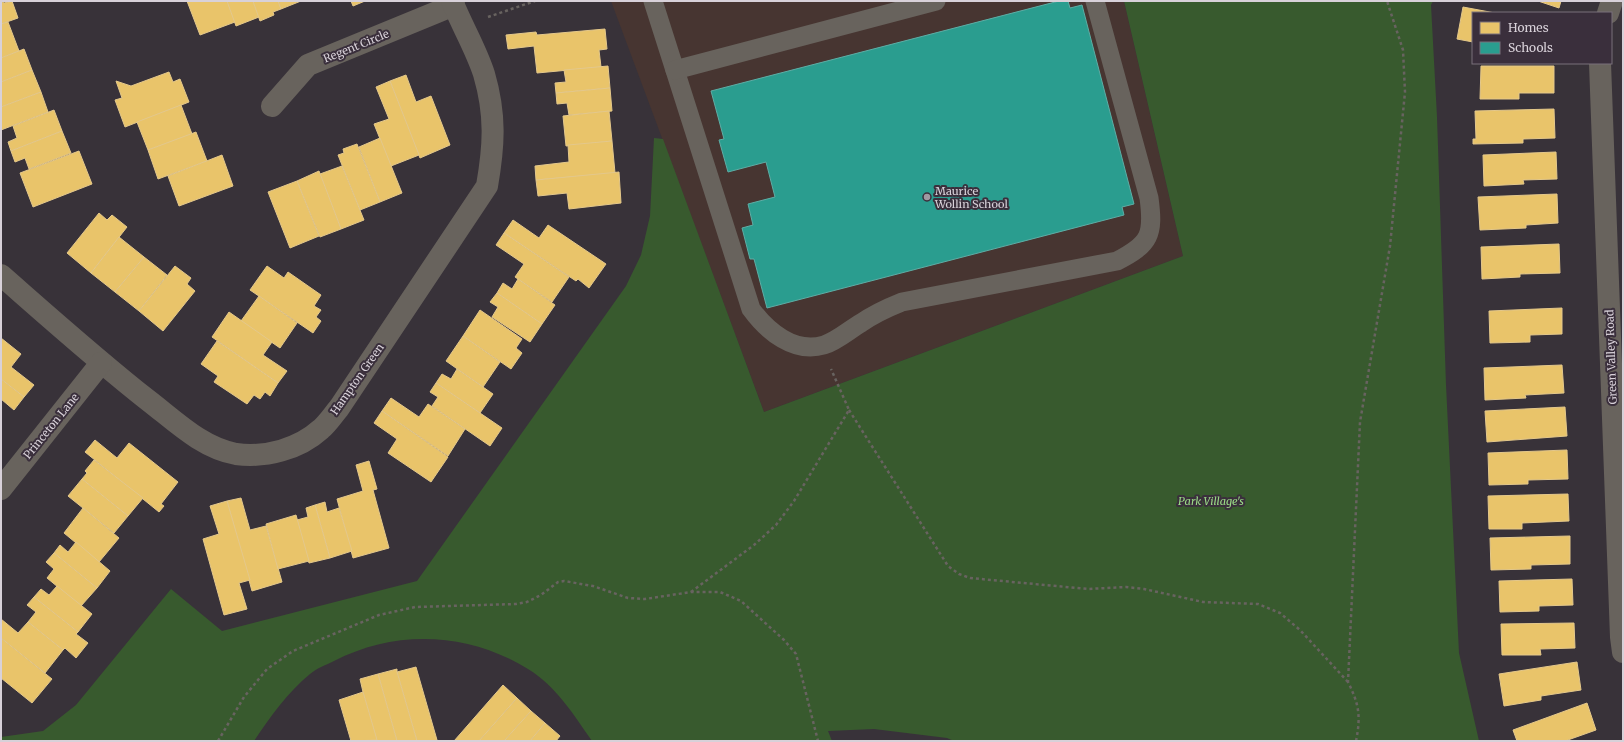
<svg xmlns="http://www.w3.org/2000/svg" width="1624" height="742" viewBox="0 0 1624 742" font-family="Merriweather,serif">
<style>
.education{fill:#473531}
.green{fill:#385a2e}
.homes{fill:#e9c46a;stroke:#e4c88b}
.schools{fill:#2a9d8f;stroke:#5eada5}
.lines{fill:none;stroke-linecap:round;stroke-linejoin:round}
.path{stroke:#686360;stroke-width:2.5;stroke-dasharray:3 3;stroke-linecap:butt}
.service{stroke:#68635d;stroke-width:19}
.minor{stroke:#68635d;stroke-width:22}
.poi-dot{fill:#a099a1;stroke:#3a2f3c;stroke-width:1.5}
.labels{text-anchor:middle;stroke-width:4;stroke-linejoin:round;paint-order:stroke}
.street-label{font-size:11px;fill:#d8d1d9;stroke:#3a2f3c}
.poi-label{font-size:11px;fill:#d8d1d9;stroke:#3a2f3c;text-anchor:start}
.park-label{font-size:11px;font-style:italic;fill:#9bdc87;stroke:#3a2f3c}
</style>
<rect width="100%" height="100%" fill="#383239"/>
<!-- education -->
<polygon class="education" points="611,1 1124,1 1183,256 764,412"/>
<!-- green -->
<path class="green" d="M1124,1H1433L1431,5L1437,117L1446,385L1459,653L1479,741H954L947,738L874,729L828,731L832,741H592C574,715 556,686 528,669C468,632 396,629 334,661C326,665 317,668 310,674C288,692 270,717 254,741H1V737L43,731L76,705L171,589L222,631L417,581L626,286L641,255L650,216L654,138L663,139L764,412L1183,256Z"/>
<!-- homes -->
<g class="homes">
<polygon points="1,1 4,3 12,1 18,18 1,24"/>
<polygon points="187,1 227,1 235,22 200,35"/>
<polygon points="227,1 253,1 259,17 236,26"/>
<polygon points="253,1 278,1 281,9 273,12 274,15 260,21"/>
<polygon points="278,1 301,1 281,9"/>
<polygon points="351,1 365,1 353,6"/>
<polygon points="1538,1 1561,1 1559,8"/>
<polygon points="1463,7 1495,13 1473,13 1473,42 1457,39"/>
<polygon points="8,22 19,51 1,58 1,24"/>
<polygon points="605,29 607,49 599,50 601,67 537,73 534,46 508,49 506,35 536,32 537,35"/>
<polygon points="24,49 32,70 1,82 1,58"/>
<polygon points="608,66 610,88 556,93 555,83 566,82 564,70"/>
<polygon points="1481,66 1554,66 1554,93 1519,93 1519,99 1480,99"/>
<polygon points="32,70 41,92 1,107 1,82"/>
<polygon points="169,72 173,82 180,79 189,102 125,127 115,100 122,98 116,81 131,86"/>
<polygon points="406,75 416,102 431,96 450,145 420,158 390,81"/>
<polygon points="390,81 419,155 391,166 374,124 389,119 376,87"/>
<polygon points="610,88 612,111 569,115 567,103 557,104 556,93"/>
<polygon points="41,92 48,112 1,130 1,107"/>
<polygon points="181,105 192,134 148,150 137,122"/>
<polygon points="1554,109 1555,138 1523,139 1523,143 1473,144 1473,139 1476,139 1475,111"/>
<polygon points="54,110 62,131 11,151 8,142 17,138 13,126"/>
<polygon points="609,111 612,141 566,146 563,116"/>
<polygon points="62,131 71,153 29,169 25,158 15,162 11,151"/>
<polygon points="196,132 207,161 158,179 148,150"/>
<polygon points="380,138 402,193 380,202 359,147"/>
<polygon points="612,141 615,173 536,180 535,166 569,162 568,145"/>
<polygon points="357,144 380,202 360,210 338,155 344,153 343,149"/>
<polygon points="79,151 92,184 33,207 20,173"/>
<polygon points="1556,152 1557,179 1523,180 1524,184 1484,186 1483,155"/>
<polygon points="222,155 233,186 179,206 168,176"/>
<polygon points="342,166 364,220 341,229 320,174"/>
<polygon points="319,171 341,229 320,237 297,181"/>
<polygon points="619,172 621,203 569,209 567,193 538,196 536,180"/>
<polygon points="297,181 319,236 290,248 268,192"/>
<polygon points="1557,194 1558,223 1526,225 1526,228 1480,230 1478,197"/>
<polygon points="99,213 107,220 112,215 127,227 91,273 67,253"/>
<polygon points="513,220 539,238 548,225 606,264 589,288 578,279 576,281 504,233"/>
<polygon points="504,233 569,277 552,302 515,277 524,264 496,245"/>
<polygon points="119,237 144,257 115,292 91,273"/>
<polygon points="1559,244 1560,273 1520,274 1520,277 1482,279 1481,247"/>
<polygon points="144,257 167,275 139,311 115,292"/>
<polygon points="175,266 191,278 187,284 195,291 163,331 139,311"/>
<polygon points="267,266 284,278 288,272 321,295 314,306 321,310 316,317 321,321 313,333 250,290"/>
<polygon points="518,279 555,305 542,324 497,293 503,283 512,289"/>
<polygon points="497,293 542,324 530,342 492,317 498,307 490,302"/>
<polygon points="259,296 297,323 280,348 241,321"/>
<polygon points="1562,308 1562,334 1530,335 1530,342 1490,343 1489,311"/>
<polygon points="480,310 522,339 516,348 522,353 511,369 463,336"/>
<polygon points="229,312 272,342 263,355 287,371 278,383 212,337"/>
<polygon points="463,336 500,362 483,387 446,361"/>
<polygon points="1,338 21,354 11,367 34,385 24,397 1,379"/>
<polygon points="217,341 278,383 270,396 265,392 260,399 254,395 247,404 214,382 218,376 201,364"/>
<polygon points="1562,365 1564,393 1525,395 1526,398 1485,400 1484,368"/>
<polygon points="457,369 493,394 480,413 436,383 442,374 451,379"/>
<polygon points="1,379 24,397 14,410 1,399"/>
<polygon points="436,383 502,428 490,446 432,406 438,397 430,392"/>
<polygon points="391,398 419,417 428,404 465,429 448,456 382,411"/>
<polygon points="1565,407 1567,436 1487,442 1485,411"/>
<polygon points="382,411 448,457 431,482 388,453 397,439 374,423"/>
<polygon points="95,440 117,458 129,443 178,482 161,504 164,506 159,512 85,452"/>
<polygon points="1567,450 1568,479 1528,480 1528,484 1489,485 1488,453"/>
<polygon points="94,460 143,498 128,516 82,479 87,473 85,471"/>
<polygon points="369,461 377,489 373,490 389,548 353,558 337,499 363,491 356,465"/>
<polygon points="82,479 128,516 114,533 68,496"/>
<polygon points="1568,494 1569,521 1522,523 1522,529 1489,529 1488,496"/>
<polygon points="241,498 250,530 266,526 282,582 252,591 227,501"/>
<polygon points="227,501 250,580 239,583 247,609 224,615 203,539 219,534 210,506"/>
<polygon points="325,502 327,512 339,508 352,551 330,558 315,505"/>
<polygon points="315,505 330,558 309,563 297,520 308,517 306,508"/>
<polygon points="83,508 119,538 99,562 64,533"/>
<polygon points="296,515 309,561 278,569 266,524"/>
<polygon points="1570,536 1570,564 1531,565 1531,569 1491,570 1490,538"/>
<polygon points="76,542 110,571 97,588 54,553 60,545 68,552"/>
<polygon points="54,553 97,588 81,606 47,578 54,569 46,562"/>
<polygon points="1572,579 1573,605 1539,606 1539,611 1500,612 1499,581"/>
<polygon points="57,586 92,614 78,632 34,597 41,589 49,595"/>
<polygon points="34,597 78,632 76,634 88,643 76,658 65,648 63,650 28,622 36,612 27,605"/>
<polygon points="1,619 18,633 28,622 63,650 45,673 1,638"/>
<polygon points="1574,623 1575,648 1540,649 1541,655 1502,655 1501,624"/>
<polygon points="1,638 52,679 32,703 1,678"/>
<polygon points="1577,662 1581,690 1541,696 1541,700 1504,706 1499,674"/>
<polygon points="416,667 437,740 434,741 417,741 397,672"/>
<polygon points="397,669 397,672 417,741 397,741 378,674"/>
<polygon points="378,674 397,741 377,741 363,692 360,679"/>
<polygon points="503,685 517,698 479,741 454,741"/>
<polygon points="363,692 377,740 351,741 339,700"/>
<polygon points="517,698 531,711 504,741 479,741"/>
<polygon points="1587,703 1596,730 1565,741 1517,741 1513,730"/>
<polygon points="531,711 545,723 530,741 504,741"/>
<polygon points="545,723 560,736 556,741 530,741"/>
</g>
<!-- schools -->
<polygon class="schools" points="1059,1 1068,1 1070,8 1082,5 1134,204 1122,207 1124,215 767,308 754,259 750,259 742,228 753,225 748,204 775,197 766,162 728,172 719,140 724,139 711,91"/>
<g class="lines">
<!-- path -->
<g class="path">
<polyline points="488,17 535,1"/>
<polyline points="849,410 948,566 959,574 970,578 1088,589 1126,587 1144,589 1203,602 1258,604 1280,613 1300,630 1348,682"/>
<polyline points="691,592 754,545 776,525 794,501 849,410 831,369"/>
<polyline points="218,741 244,697 267,669 293,651 379,615 415,607 516,604 527,602 541,595 558,582 564,581 593,586 628,598 645,599 691,592 720,592 741,601 784,640 796,654 818,741"/>
<path d="M1356,741C1361,716 1359,704 1348,682L1360,422L1390,246L1405,92L1403,50L1387,1"/>
</g>
<!-- service -->
<g class="service">
<path d="M653,1L751,309C767,331 794,354 824,345C837,341 849,330 861,323C874,314 887,308 902,302L1117,261C1150,244 1154,235 1149,198L1095,1"/>
<polyline points="675,70 936,1"/>
</g>
<!-- minor -->
<g class="minor">
<polyline points="1608,13 1612,1"/>
<polyline points="1600,63 1621,637 1623,652"/>
<polyline points="272,106 308,65 454,5"/>
<path d="M1,275C50,318 98,361 149,401C175,421 202,448 236,454C266,458 299,449 321,429C328,423 333,415 339,408L487,186C494,146 496,115 484,74C476,49 462,26 452,1"/>
<polyline points="1,489 101,363"/>
</g>
</g>
<!-- markers -->
<circle class="poi-dot" cx="927" cy="197" r="4"/>
<g class="labels">
<!-- street labels -->
<g class="street-label">
<text transform="translate(356 46) rotate(-22)" y="4">Regent Circle</text>
<text transform="translate(1611 357) rotate(-92)" y="4">Green Valley Road</text>
<text transform="translate(357 379) rotate(-55)" y="4">Hampton Green</text>
<text transform="translate(51 426) rotate(-51)" y="4">Princeton Lane</text>
</g>
<!-- poi labels -->
<g class="poi-label">
<text x="935" y="195">Maurice<tspan x="935" dy="13">Wollin School</tspan></text>
</g>
<!-- park labels -->
<g class="park-label">
<text x="1211" y="505">Park Village's</text>
</g>
</g>
<!-- border -->
<rect width="1624" height="742" fill="none" stroke="#d8d1d9" stroke-width="4"/>
<!-- legend -->
<rect x="1472" y="12" width="140" height="52" fill="#3a2f3c" stroke="#79707b"/>
<rect x="1480" y="22" width="20" height="12" fill="#e9c46a" stroke="#79707b"/>
<text x="1508" y="32" font-size="12" fill="#d8d1d9">Homes</text>
<rect x="1480" y="42" width="20" height="12" fill="#2a9d8f" stroke="#79707b"/>
<text x="1508" y="52" font-size="12" fill="#d8d1d9">Schools</text>
</svg>
